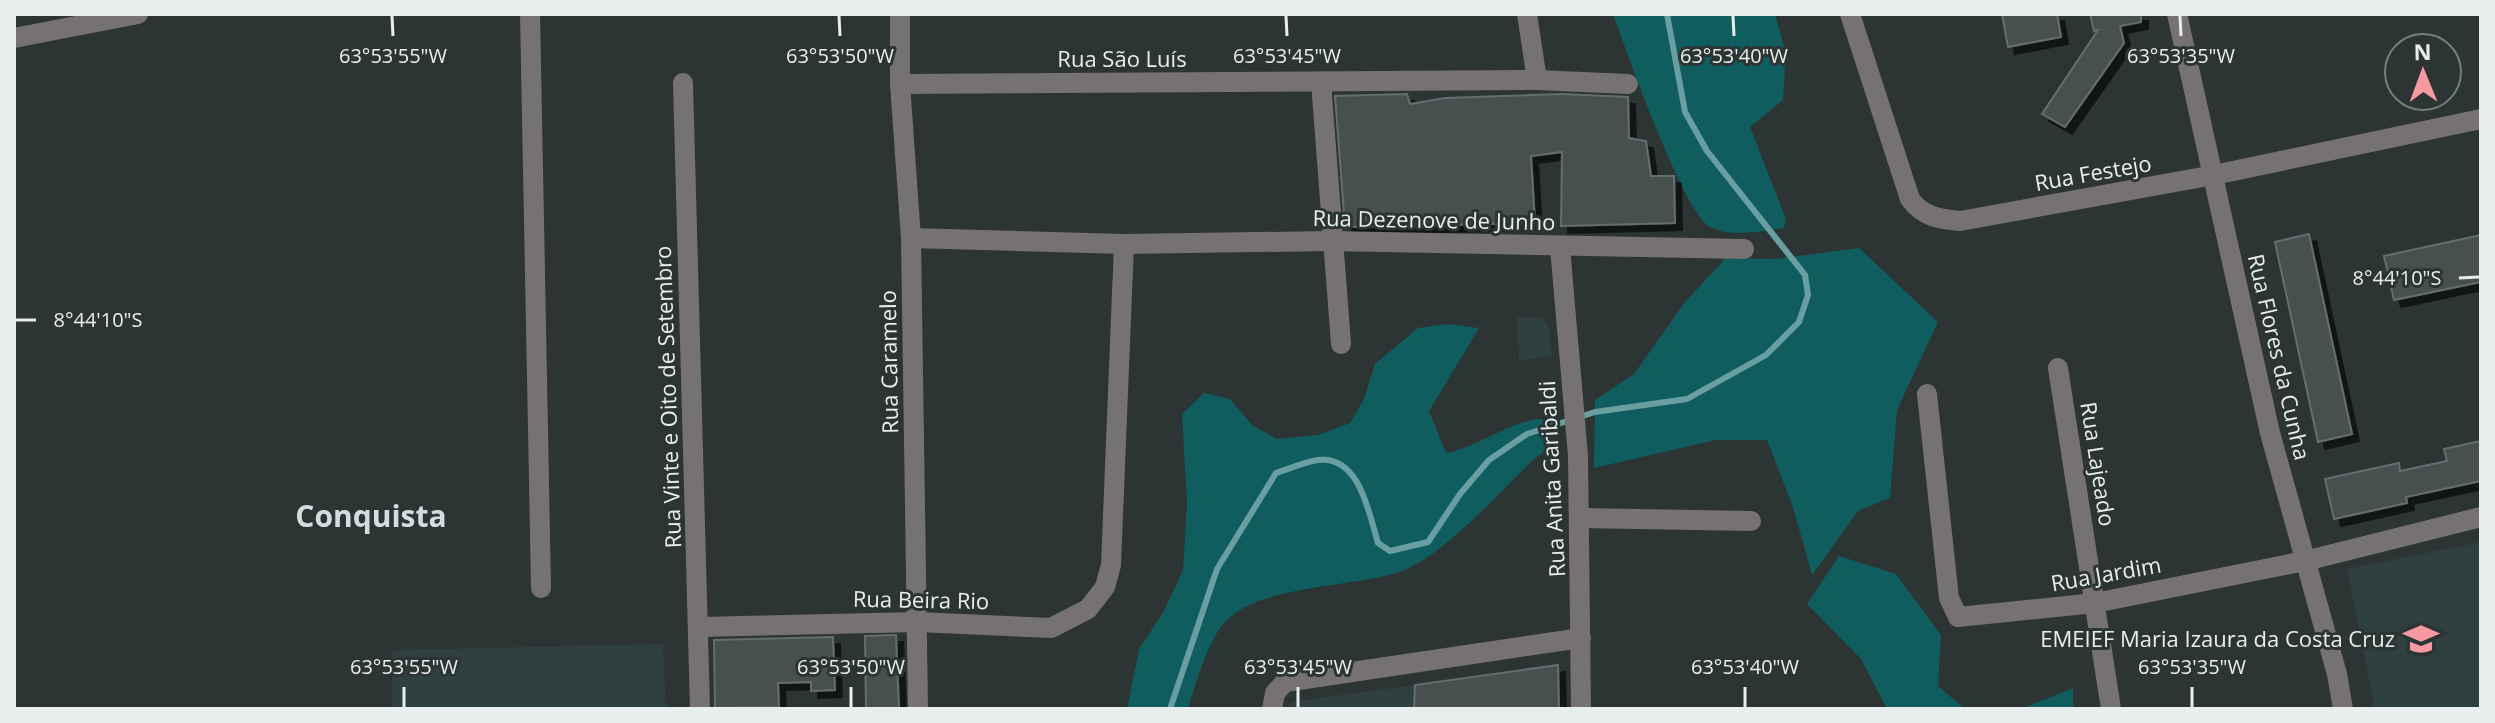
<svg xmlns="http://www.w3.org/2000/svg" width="2495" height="723" viewBox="0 0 2495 723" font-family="'Open Sans',sans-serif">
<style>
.built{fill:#304040}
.green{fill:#105d5f}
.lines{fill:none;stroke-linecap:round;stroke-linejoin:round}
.stream{stroke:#699fa0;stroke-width:6}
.building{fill:#474f50;stroke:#656e6e;stroke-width:2;filter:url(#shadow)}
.minor{stroke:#767272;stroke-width:20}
.ticks{fill:none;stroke:#e8eeee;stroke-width:3}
.labels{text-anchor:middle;stroke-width:6;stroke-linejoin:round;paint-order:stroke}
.street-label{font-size:22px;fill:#e8eeee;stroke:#2c3434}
.poi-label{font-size:22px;fill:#e8eeee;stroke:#2c3434;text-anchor:end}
.district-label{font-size:30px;font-weight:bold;fill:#d3dddd;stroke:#2c3434}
.ticks-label{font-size:20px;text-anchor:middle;fill:#e8eeee;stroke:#2c3434;stroke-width:6;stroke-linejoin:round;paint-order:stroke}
</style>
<defs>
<filter id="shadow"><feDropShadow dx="7" dy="7" stdDeviation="0" flood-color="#0009"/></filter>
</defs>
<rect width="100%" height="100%" fill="#2c3434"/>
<!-- built -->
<g class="built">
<polygon points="1517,318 1543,318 1548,326 1552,356 1519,361"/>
<polygon points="2481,542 2481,709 2375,709 2347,569"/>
<polygon points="663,644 666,709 392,709 392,650"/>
<polygon points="1415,685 1414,709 1287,709 1291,702"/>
</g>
<!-- green -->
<g class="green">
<path d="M1613,14H1775L1786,54L1783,100L1750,127L1786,219L1784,228C1763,231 1730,238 1710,227C1683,212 1626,50 1613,14Z"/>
<polygon points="1859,248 1938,322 1897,410 1890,498 1858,511 1812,575 1793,507 1767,440 1716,440 1594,468 1595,400 1634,374 1685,302 1726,258 1776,259"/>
<path d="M1447,324L1479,328L1429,411L1446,453C1480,447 1512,418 1545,419L1548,450L1536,457C1500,491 1446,554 1402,571C1354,588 1263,584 1227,620C1209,637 1195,685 1188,709H1127L1139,649L1164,611L1183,570L1187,503L1182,414L1204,393L1230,399L1252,425L1277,439L1318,435L1350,423L1364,399L1375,364L1418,328Z"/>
<polygon points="1839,556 1896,574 1941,635 1938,686 1965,709 1887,709 1861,659 1807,604"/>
<polygon points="2073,688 2073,709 2021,709"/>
</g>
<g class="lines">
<!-- stream -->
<path class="stream" d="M1170,709L1217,569L1276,473C1289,469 1304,462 1318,460C1360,455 1369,514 1378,543L1390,551L1428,542L1460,494L1489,460L1527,434L1595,412L1687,399L1766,355L1799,322L1808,295L1805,275L1707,151L1685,112L1667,14"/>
</g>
<!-- building -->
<g class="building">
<polygon points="2002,14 2057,14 2061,37 2008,47"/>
<polygon points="2090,14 2141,14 2141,22 2120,26 2124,43 2065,127 2042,114 2098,30 2094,31"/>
<polygon points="1407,94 1410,104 1445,98 1562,94 1628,97 1629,138 1646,141 1651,176 1674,176 1675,223 1561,226 1562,152 1531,156 1535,223 1345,227 1335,96"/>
<polygon points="2309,234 2352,434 2318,442 2275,242"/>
<polygon points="2481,235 2481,282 2394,300 2384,256"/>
<polygon points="2481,441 2481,481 2406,497 2407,503 2334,519 2325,479 2399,463 2400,471 2447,461 2444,449"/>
<polygon points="896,635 899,709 866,709 865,636"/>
<polygon points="833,637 835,690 811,691 811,682 778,683 779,707 715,708 714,640"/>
<polygon points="1558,665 1559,709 1414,709 1415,685"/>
</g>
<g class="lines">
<!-- minor -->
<g class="minor">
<polyline points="530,14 541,588"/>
<polyline points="900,14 900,84 911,238 918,709"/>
<polyline points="1527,14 1537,80"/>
<path d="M1850,14L1910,199C1923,217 1939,219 1960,221L2214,175L2481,119"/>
<polyline points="2177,14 2270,433 2337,674 2343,709"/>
<polyline points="14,38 138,14"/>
<polyline points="1321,82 1341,344"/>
<polyline points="683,83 700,709"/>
<polyline points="900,84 1537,80 1628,84"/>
<polyline points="911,238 1124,244 1331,241 1744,249"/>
<polyline points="1560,247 1578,456 1581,709"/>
<polyline points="2058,368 2111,709"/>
<polyline points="1927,394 1949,598 1958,617 2095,603 2305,561 2481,517"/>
<polyline points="1580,518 1751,521"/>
<polyline points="699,627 917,622 1051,628 1088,609 1105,587 1111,565 1124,244"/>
<polyline points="1272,709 1275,693 1285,682 1581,638"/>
</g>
</g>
<!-- ticks -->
<path class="ticks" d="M392,16L393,36M839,16L840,36M1286,16L1287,36M1733,16L1734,36M2180,16L2181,36M2459,278L2479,277M16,320H36M404,687V707M851,687V707M1298,687V707M1745,687V707M2192,687V707"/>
<!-- icons -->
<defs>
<g id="school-bare" transform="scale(2.76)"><path d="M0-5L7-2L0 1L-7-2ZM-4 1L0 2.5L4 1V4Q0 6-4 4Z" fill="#f49aa0" stroke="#2c3434" stroke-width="2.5" paint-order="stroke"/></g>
</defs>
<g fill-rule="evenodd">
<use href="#school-bare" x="2421" y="639"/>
</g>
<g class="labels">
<!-- street labels -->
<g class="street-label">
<text x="1122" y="67">Rua São Luís</text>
<text transform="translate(2093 173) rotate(-10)" y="8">Rua Festejo</text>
<text transform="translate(1434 220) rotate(1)" y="8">Rua Dezenove de Junho</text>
<text transform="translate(2279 357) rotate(77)" y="8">Rua Flores da Cunha</text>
<text transform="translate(889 362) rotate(-91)" y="8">Rua Caramelo</text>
<text transform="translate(668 397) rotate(-92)" y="8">Rua Vinte e Oito de Setembro</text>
<text transform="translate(2098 464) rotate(81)" y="8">Rua Lajeado</text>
<text transform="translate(1552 479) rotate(-93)" y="8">Rua Anita Garibaldi</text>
<text transform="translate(2106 574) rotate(-10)" y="8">Rua Jardim</text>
<text transform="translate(921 600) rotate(1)" y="8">Rua Beira Rio</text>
</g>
<!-- poi labels -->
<g class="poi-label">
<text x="2395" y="647">EMEIEF Maria Izaura da Costa Cruz</text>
</g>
<!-- district labels -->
<g class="district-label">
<text x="371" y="527">Conquista</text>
</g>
</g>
<g class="ticks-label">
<text x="393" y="63">63°53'55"W</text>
<text x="840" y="63">63°53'50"W</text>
<text x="1287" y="63">63°53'45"W</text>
<text x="1734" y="63">63°53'40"W</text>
<text x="2181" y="63">63°53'35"W</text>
<text x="2397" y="285">8°44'10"S</text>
<text x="98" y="327">8°44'10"S</text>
<text x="404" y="674">63°53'55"W</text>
<text x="851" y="674">63°53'50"W</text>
<text x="1298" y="674">63°53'45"W</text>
<text x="1745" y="674">63°53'40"W</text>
<text x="2192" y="674">63°53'35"W</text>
</g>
<!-- border -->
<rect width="2495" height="723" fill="none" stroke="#e8eeee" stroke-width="32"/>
<!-- north arrow -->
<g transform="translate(2423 72) rotate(359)"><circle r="38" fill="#2c3434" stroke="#777e7e" stroke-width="2"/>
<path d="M0-6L14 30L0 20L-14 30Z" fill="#f49aa0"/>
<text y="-12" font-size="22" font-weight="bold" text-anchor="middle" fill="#e8eeee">N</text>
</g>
</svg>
